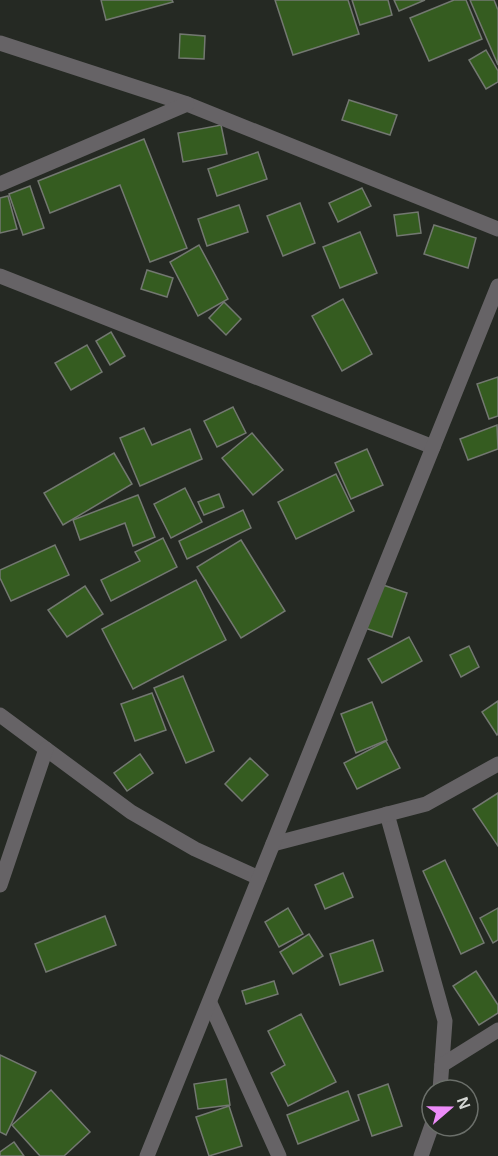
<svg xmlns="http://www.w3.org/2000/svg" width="498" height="1156" viewBox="0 0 498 1156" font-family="Helvetica,sans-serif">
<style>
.building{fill:#355c20;stroke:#737871;stroke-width:1.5}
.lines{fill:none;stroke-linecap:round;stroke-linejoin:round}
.minor{stroke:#666366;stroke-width:15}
</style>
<rect width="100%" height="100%" fill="#252923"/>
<!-- building -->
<g class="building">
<polygon points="101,0 172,0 173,2 106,20"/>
<polygon points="275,0 348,0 359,34 293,55"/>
<polygon points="352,0 388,0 392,15 360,25"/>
<polygon points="394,0 425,0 399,11"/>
<polygon points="454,0 466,0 482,39 429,61 410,18"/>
<polygon points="470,0 494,0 498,10 498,65"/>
<polygon points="180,34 205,36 204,59 179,58"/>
<polygon points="486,50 498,71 498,82 486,89 469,60"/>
<polygon points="349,100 397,115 390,135 342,120"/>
<polygon points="221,125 227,154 183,162 178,133"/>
<polygon points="144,139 187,248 150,262 120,185 50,213 38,181"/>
<polygon points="258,152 267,179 217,196 208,169"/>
<polygon points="30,186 44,228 23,235 9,194"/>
<polygon points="362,188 371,206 338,222 329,203"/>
<polygon points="8,196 17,229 0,233 0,198"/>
<polygon points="300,203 315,243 283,256 267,216"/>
<polygon points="239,205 248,232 207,246 198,219"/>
<polygon points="418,212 421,233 397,236 394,215"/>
<polygon points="434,225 476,238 468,268 424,254"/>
<polygon points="360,232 377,273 340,288 323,247"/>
<polygon points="199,245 228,299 198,316 170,262"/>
<polygon points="147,270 173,278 167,297 141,289"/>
<polygon points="343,299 372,354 342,371 312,316"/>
<polygon points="224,302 241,319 226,335 209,318"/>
<polygon points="111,332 125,356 110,365 96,341"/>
<polygon points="87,345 102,372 71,390 55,363"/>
<polygon points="498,377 498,416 489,419 477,384"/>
<polygon points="233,407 246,433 217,447 204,421"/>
<polygon points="497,425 498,449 468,460 460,439"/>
<polygon points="144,428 152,445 190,429 202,459 140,486 120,438"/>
<polygon points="252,433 283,470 253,495 222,458"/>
<polygon points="367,449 383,485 351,499 335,463"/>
<polygon points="114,453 132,484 63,525 44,493"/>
<polygon points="336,474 354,511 296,539 278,502"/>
<polygon points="185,488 202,522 171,538 154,504"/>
<polygon points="219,494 224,507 204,515 198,502"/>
<polygon points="138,495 155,537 133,546 125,523 80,540 73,520"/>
<polygon points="243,510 251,528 187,559 179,541"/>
<polygon points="163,538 177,567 111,601 101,580 140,561 135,552"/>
<polygon points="241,540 285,611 241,638 197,567"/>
<polygon points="55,545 69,575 11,601 0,578 0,570"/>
<polygon points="196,580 226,640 133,689 102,629"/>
<polygon points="380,584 407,593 392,637 365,628"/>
<polygon points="85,586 103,614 67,637 48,610"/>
<polygon points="409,637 422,661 382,683 368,659"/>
<polygon points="469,646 479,667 461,677 450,655"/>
<polygon points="183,676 214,751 186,763 154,688"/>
<polygon points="152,693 166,730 135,741 121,704"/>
<polygon points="498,701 498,734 497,735 482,712"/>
<polygon points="372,702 387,740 356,753 341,714"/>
<polygon points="386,741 400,768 357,789 344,763"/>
<polygon points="140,754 153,773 127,791 114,773"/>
<polygon points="250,758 268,775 242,801 225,784"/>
<polygon points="498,793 498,846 473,809"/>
<polygon points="445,860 484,943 461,954 423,871"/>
<polygon points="343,873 353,897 325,909 315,885"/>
<polygon points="288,908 303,934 279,947 265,922"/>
<polygon points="498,908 498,940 493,943 480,918"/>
<polygon points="105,916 116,945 46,972 35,944"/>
<polygon points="309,934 323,956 293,974 280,952"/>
<polygon points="373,940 383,971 340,985 330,954"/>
<polygon points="476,971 498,1005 498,1013 479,1025 453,986"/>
<polygon points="274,981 278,994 246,1004 242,991"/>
<polygon points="301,1014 336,1082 288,1106 271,1073 285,1065 268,1031"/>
<polygon points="0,1055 36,1072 6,1135 0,1132"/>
<polygon points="226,1079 230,1105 198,1109 194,1084"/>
<polygon points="388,1084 402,1126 372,1136 358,1095"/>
<polygon points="51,1090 90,1132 64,1156 40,1156 12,1125"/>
<polygon points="348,1091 359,1120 298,1144 287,1115"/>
<polygon points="229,1106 242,1146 209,1156 196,1117"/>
<polygon points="14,1142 24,1156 0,1156 0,1152"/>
</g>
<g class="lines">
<!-- minor -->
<g class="minor">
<polyline points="0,43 187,104 498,229"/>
<polyline points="0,184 187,104"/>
<polyline points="0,276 433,447"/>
<polyline points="0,715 131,812 195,849 259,878"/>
<polyline points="387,814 445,1021 440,1090"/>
<polyline points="273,844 426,804 498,764"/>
<polyline points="0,885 46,749"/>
<polyline points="210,1003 279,1156"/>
<polyline points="442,1065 498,1030"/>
<polyline points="147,1156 498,286"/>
<polyline points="421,1156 432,1125"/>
</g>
</g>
<!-- north arrow -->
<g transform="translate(450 1108) rotate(70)"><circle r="28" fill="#252923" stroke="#6b6f6a" stroke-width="1.5"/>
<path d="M0-4.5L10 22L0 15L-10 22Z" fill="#ed8cf9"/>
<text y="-9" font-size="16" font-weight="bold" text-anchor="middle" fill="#d5d7d4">N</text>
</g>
</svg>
